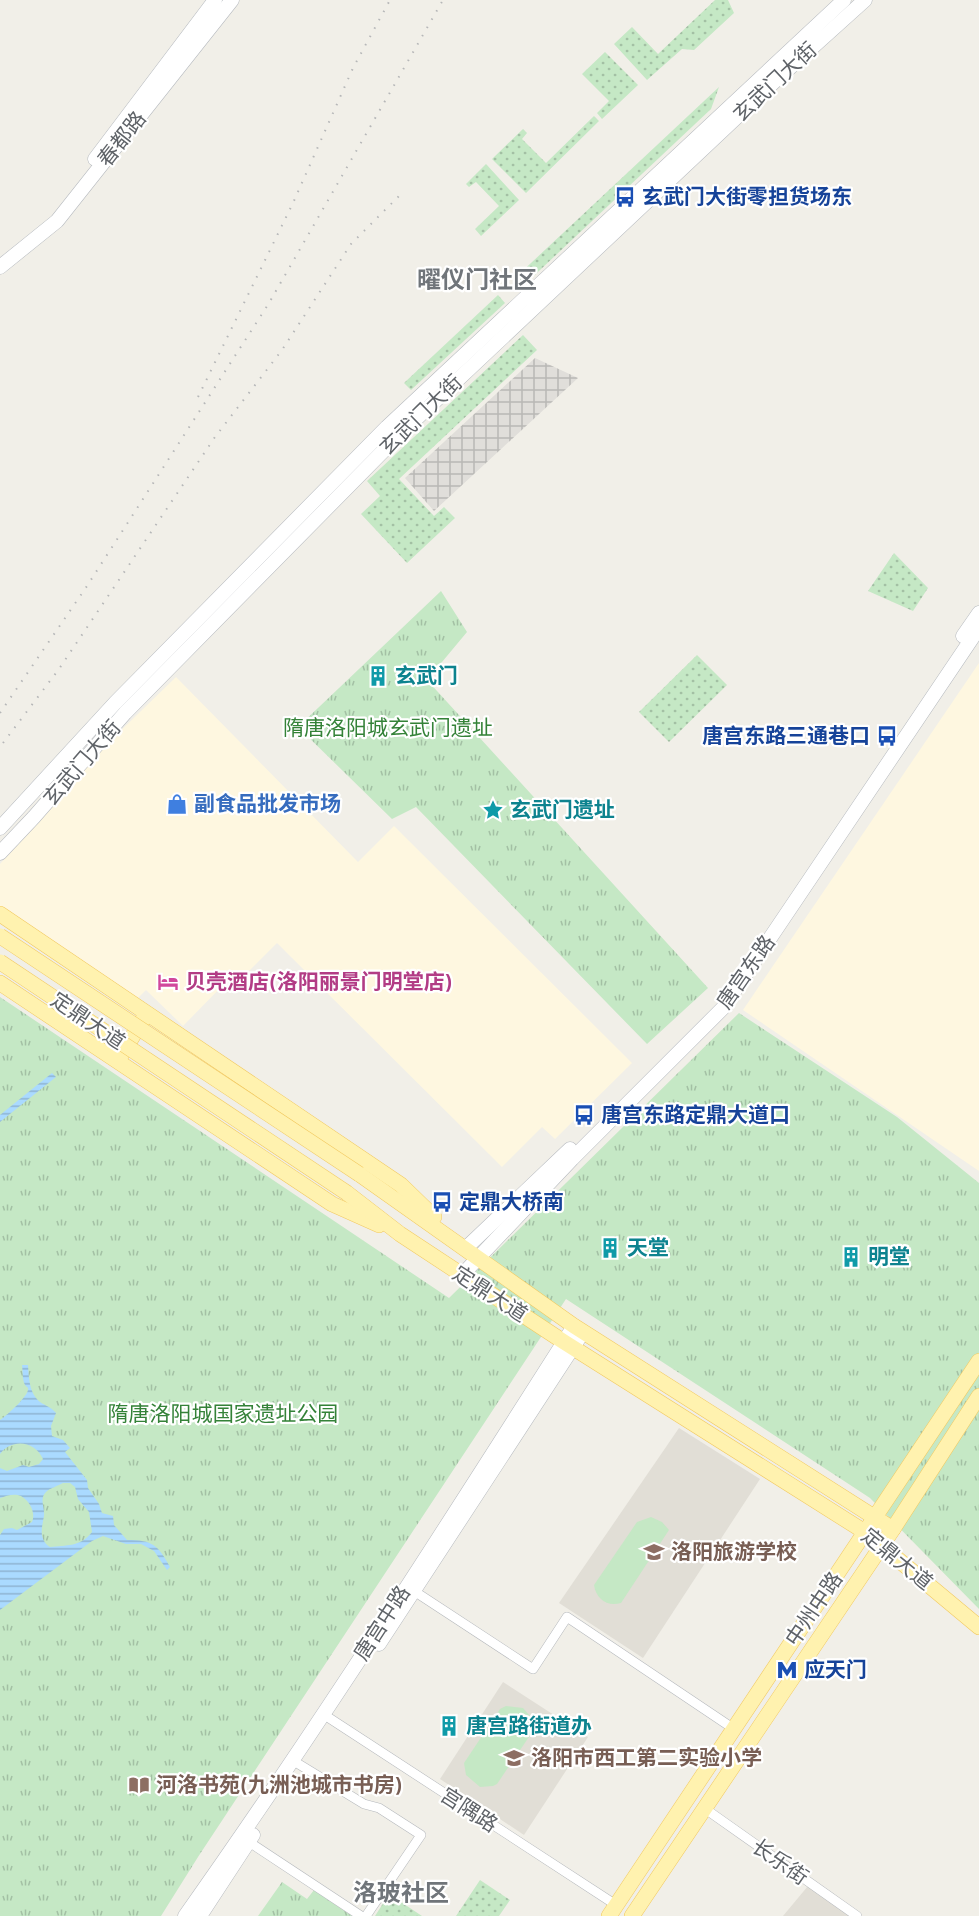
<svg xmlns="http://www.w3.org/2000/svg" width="979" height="1916" viewBox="0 0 979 1916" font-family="Overpass,'Noto Sans SC',sans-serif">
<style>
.commercial{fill:#fef7e0}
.industrial{fill:url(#industrial-grid)}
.education{fill:#e1ded6}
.grass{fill:url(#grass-dots)}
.park{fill:url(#park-tufts)}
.pitch{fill:#c5e8c5}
.water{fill:url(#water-rules);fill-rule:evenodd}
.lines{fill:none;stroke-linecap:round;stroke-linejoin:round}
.street-casing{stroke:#b5b8bc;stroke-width:10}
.secondary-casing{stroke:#b6babf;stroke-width:15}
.primary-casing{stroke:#f2c960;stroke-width:16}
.street{stroke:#fff;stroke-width:9}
.secondary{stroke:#fff;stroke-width:14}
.primary{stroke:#fff2af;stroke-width:15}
.rail{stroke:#b6b7b8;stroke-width:2;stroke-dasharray:1.5 8;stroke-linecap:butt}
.primary-bridge-casing{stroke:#f2c960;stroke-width:16;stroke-linecap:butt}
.primary-bridge{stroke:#fff2af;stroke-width:15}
.labels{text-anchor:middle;stroke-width:4.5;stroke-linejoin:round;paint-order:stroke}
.street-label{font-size:21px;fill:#5f6368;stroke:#fff}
.transit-label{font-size:21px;font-weight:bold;fill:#164399;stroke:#fff;text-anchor:start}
.culture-label{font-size:21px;font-weight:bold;fill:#0d838f;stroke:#fff;text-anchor:start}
.park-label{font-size:21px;fill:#348238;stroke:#fff}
.shop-label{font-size:21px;font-weight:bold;fill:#366cbe;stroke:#fff;text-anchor:start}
.hotel-label{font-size:21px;font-weight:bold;fill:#b23c85;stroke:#fff;text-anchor:start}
.education-label{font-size:21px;font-weight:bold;fill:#785e54;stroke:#fff;text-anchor:start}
.quarter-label{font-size:24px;font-weight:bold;fill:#70757a;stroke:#fff}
</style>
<defs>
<pattern id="industrial-grid" width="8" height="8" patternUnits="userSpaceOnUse" patternTransform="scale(1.5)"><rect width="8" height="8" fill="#e0deda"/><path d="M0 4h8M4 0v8" fill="none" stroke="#b9b8b5"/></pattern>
<pattern id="grass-dots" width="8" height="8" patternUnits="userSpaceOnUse" patternTransform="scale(1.5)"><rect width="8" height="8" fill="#c5e8c5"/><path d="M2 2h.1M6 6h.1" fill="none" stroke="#a3c0a4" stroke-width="1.8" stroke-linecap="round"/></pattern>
<pattern id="park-tufts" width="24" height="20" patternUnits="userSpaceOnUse" patternTransform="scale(1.5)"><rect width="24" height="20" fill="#c5e8c5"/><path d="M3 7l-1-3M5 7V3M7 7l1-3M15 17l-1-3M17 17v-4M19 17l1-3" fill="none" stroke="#a3c0a4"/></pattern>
<pattern id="water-rules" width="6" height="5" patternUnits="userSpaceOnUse" patternTransform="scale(1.5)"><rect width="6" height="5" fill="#aadaff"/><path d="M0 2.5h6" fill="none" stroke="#8eb4d2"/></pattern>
</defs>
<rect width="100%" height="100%" fill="#f1efe8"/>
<!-- commercial -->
<g class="commercial">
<polygon points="979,663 979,1171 743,1010"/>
<polygon points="176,677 358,862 394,826 632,1063 555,1139 542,1127 502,1167 277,943 237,983 231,977 183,1026 146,990 138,998 0,906 0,864 105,746"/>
</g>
<!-- industrial -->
<polygon class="industrial" points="535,358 578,378 434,511 405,478"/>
<!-- education -->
<g class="education">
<polygon points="679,1428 760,1479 643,1658 559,1603"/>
<polygon points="503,1682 588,1737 524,1835 440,1779"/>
<polygon points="808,1886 850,1916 783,1916"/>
</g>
<!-- grass -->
<g class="grass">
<polygon points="715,0 728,0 734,13 694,50 682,49 647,80 614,44 632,27 658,54"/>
<polygon points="605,52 638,85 602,119 597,113 609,101 582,74"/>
<polygon points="719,87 711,109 523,286 515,278"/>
<polygon points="594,116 599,121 526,193 492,159 523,129 527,133 522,139 546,163"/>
<polygon points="486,164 519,200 481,236 475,229 499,206 476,182 469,187 466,184"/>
<polygon points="498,295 505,303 411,390 404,383"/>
<polygon points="523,335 537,350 399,479 434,516 444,507 455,518 407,563 361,514 380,496 367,481"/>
<polygon points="894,553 928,588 913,611 868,591"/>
<polygon points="697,655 727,685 669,742 639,712"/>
<polygon points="480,1880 510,1900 499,1916 456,1916"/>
<polygon points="389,1894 422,1916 375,1916"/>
</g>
<!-- park -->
<g class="park">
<polygon points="441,591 467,632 427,680 708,988 647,1044 416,807 392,819 298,727"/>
<polygon points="0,997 449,1298 739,1013 897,1117 979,1183 979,1609 870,1498 566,1299 198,1857 161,1916 0,1916"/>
<polygon points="282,1882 307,1899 314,1890 352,1916 258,1916"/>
</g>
<!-- pitch -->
<g class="pitch">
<path d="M651,1517L662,1522L669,1530L621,1603C607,1607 596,1599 594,1585L637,1522Z"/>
<polygon points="506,1706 523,1708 530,1716 533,1731 497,1784 493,1786 480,1787 466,1775 464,1763 500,1709"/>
</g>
<!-- water -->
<g class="water">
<polygon points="52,1073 56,1077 0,1122 0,1115"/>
<path d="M22,1365H28C29,1378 29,1393 40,1402C46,1406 51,1407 56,1413L51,1426L52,1436L63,1440L70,1448L65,1452L87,1480L88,1488L99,1504L102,1513L113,1516L114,1525L127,1540C153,1540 158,1545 170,1567L167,1570L154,1551L141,1544H126L103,1536L92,1541L0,1610V1535L4,1529L12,1528L17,1530L32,1522C36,1513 30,1501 21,1496C14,1493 6,1496 0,1498V1468L7,1471L23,1465L29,1467L39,1464L43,1459C35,1441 12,1438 0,1454V1420C6,1416 30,1395 28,1388C27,1387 26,1386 25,1385C22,1379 23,1372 22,1365ZM63,1483H70L75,1487L78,1499L89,1512L92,1532C81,1547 66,1545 50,1547C38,1539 42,1527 44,1516C45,1507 39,1499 46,1492C50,1488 58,1486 63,1483Z"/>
</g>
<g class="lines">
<!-- street casing -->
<g class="street-casing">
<g id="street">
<polyline points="414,1591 533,1669 567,1617 734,1729"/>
<polyline points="323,1714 616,1905"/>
<polyline points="292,1760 364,1804 379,1808 421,1835 366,1916"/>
<polyline points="704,1808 857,1916"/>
<polyline points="246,1840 361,1916"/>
</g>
</g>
<!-- secondary casing -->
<g class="secondary-casing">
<g id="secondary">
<polyline points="95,159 215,0"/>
<polyline points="0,267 57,221 232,0"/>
<polyline points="963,636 979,613"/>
<polyline points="0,828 115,703 387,427 844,0"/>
<polyline points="0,853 34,817 125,713 399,435 774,82 865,0"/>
<polyline points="466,1248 570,1149"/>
<polyline points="462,1275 572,1159 723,1008 979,628"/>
<polyline points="379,1644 583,1332"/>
<path d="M185,1916C321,1724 448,1524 574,1326"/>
<polyline points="200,1916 253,1835"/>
</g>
</g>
<!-- primary casing -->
<g class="primary-casing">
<g id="primary">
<polyline points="0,914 401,1185 434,1217"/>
<polyline points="0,983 332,1204 379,1225"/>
<polyline points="120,1057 145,1016"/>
<polyline points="359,1174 574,1326 893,1529"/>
<polyline points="347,1193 400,1234 564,1342 865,1532 979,1627"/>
<polyline points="609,1916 979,1361"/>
<polyline points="632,1916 893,1529 979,1396"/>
</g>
</g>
<!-- street -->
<use href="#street" class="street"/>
<!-- secondary -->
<use href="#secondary" class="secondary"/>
<!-- primary -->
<use href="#primary" class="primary"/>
<!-- rail -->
<g class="rail">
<polyline points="198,397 293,203 353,68 390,0"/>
<polyline points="0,713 87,586 269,303 443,0"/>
<polyline points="3,743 59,669 215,437 282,350 351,244 401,194"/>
</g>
<!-- primary-bridge casing -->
<g class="primary-bridge-casing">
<g id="primary-bridge">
<polyline points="0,936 359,1174"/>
<polyline points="0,962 347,1193"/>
</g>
</g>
<!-- primary-bridge -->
<use href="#primary-bridge" class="primary-bridge"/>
</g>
<!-- icons -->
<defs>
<g id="bus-bare" transform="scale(1.62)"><path d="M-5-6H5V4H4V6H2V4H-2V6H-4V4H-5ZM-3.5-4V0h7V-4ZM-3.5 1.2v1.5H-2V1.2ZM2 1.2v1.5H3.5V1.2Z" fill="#1a4fb4" stroke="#fff" stroke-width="2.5" paint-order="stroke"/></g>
<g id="building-bare" transform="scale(1.62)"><path d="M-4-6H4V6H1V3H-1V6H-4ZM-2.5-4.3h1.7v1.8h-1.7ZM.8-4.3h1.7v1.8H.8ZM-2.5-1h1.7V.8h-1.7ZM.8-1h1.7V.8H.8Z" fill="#0f9aa8" stroke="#fff" stroke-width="2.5" paint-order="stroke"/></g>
<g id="shop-bare" transform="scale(1.62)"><path d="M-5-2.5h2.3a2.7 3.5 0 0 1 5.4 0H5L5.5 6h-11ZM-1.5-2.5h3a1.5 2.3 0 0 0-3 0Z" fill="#3f7fe0" stroke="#fff" stroke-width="2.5" paint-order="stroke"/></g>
<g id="sight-bare" transform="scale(1.62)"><path d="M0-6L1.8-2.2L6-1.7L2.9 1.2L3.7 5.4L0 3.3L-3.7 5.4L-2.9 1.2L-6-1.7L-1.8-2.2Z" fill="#0f9aa8" stroke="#fff" stroke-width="2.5" paint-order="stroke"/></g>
<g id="hotel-bare" transform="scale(1.62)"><path d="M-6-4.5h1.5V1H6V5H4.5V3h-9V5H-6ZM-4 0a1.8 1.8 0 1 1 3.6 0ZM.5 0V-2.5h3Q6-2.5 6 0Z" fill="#d1479c" stroke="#fff" stroke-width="2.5" paint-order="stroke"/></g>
<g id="school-bare" transform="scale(1.62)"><path d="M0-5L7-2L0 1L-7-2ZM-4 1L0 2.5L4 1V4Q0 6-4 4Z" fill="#8d6e63" stroke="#fff" stroke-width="2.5" paint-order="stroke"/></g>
<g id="metro-bare" transform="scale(1.62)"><path d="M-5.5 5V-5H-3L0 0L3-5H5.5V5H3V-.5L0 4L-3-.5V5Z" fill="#1a4fb4" stroke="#fff" stroke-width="2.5" paint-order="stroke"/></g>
<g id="library-bare" transform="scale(1.62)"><path d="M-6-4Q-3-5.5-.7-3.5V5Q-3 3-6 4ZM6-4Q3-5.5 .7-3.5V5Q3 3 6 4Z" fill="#8d6e63" stroke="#fff" stroke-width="2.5" paint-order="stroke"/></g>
</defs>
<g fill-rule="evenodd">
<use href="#bus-bare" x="625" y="197"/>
<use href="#building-bare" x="378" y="676"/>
<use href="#bus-bare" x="887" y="736"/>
<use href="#shop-bare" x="177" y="804"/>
<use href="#sight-bare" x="493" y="810"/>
<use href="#hotel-bare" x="168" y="982"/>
<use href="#bus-bare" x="584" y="1115"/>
<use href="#bus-bare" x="442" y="1202"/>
<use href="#building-bare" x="610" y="1248"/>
<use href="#building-bare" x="851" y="1257"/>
<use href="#school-bare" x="654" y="1552"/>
<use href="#metro-bare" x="787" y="1670"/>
<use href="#building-bare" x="449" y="1726"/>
<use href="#school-bare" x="514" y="1758"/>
<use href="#library-bare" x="139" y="1785"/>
</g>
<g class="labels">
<!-- street labels -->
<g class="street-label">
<text transform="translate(775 82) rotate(-43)" y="7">玄武门大街</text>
<text transform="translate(122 139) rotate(-52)" y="7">春都路</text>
<text transform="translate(421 415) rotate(-44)" y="7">玄武门大街</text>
<text transform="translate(82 763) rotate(-49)" y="7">玄武门大街</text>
<text transform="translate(746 972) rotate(-55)" y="7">唐宫东路</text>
<text transform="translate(88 1021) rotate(34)" y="7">定鼎大道</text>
<text transform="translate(490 1294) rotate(33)" y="7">定鼎大道</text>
<text transform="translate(897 1559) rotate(39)" y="7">定鼎大道</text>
<text transform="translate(814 1609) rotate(-56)" y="7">中州中路</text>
<text transform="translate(382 1623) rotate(-57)" y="7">唐宫中路</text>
<text transform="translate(469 1810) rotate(33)" y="7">宫隅路</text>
<text transform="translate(780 1862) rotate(35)" y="7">长乐街</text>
</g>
<!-- transit labels -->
<g class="transit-label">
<text x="642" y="204">玄武门大街零担货场东</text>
<text x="870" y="743" text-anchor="end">唐宫东路三通巷口</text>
<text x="601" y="1122">唐宫东路定鼎大道口</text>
<text x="459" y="1209">定鼎大桥南</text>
<text x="804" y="1677">应天门</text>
</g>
<!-- culture labels -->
<g class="culture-label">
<text x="395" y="683">玄武门</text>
<text x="510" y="817">玄武门遗址</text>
<text x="627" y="1255">天堂</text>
<text x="868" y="1264">明堂</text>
<text x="466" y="1733">唐宫路街道办</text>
</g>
<!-- park labels -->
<g class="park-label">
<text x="388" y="735">隋唐洛阳城玄武门遗址</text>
<text x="223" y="1421">隋唐洛阳城国家遗址公园</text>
</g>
<!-- shop labels -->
<g class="shop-label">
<text x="194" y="811">副食品批发市场</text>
</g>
<!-- hotel labels -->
<g class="hotel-label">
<text x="185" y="989">贝壳酒店(洛阳丽景门明堂店)</text>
</g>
<!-- education labels -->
<g class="education-label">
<text x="671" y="1559">洛阳旅游学校</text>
<text x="531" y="1765">洛阳市西工第二实验小学</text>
<text x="156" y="1792">河洛书苑(九洲池城市书房)</text>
</g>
<!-- quarter labels -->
<g class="quarter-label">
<text x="477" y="288">曜仪门社区</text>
<text x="401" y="1901">洛玻社区</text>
</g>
</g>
</svg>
